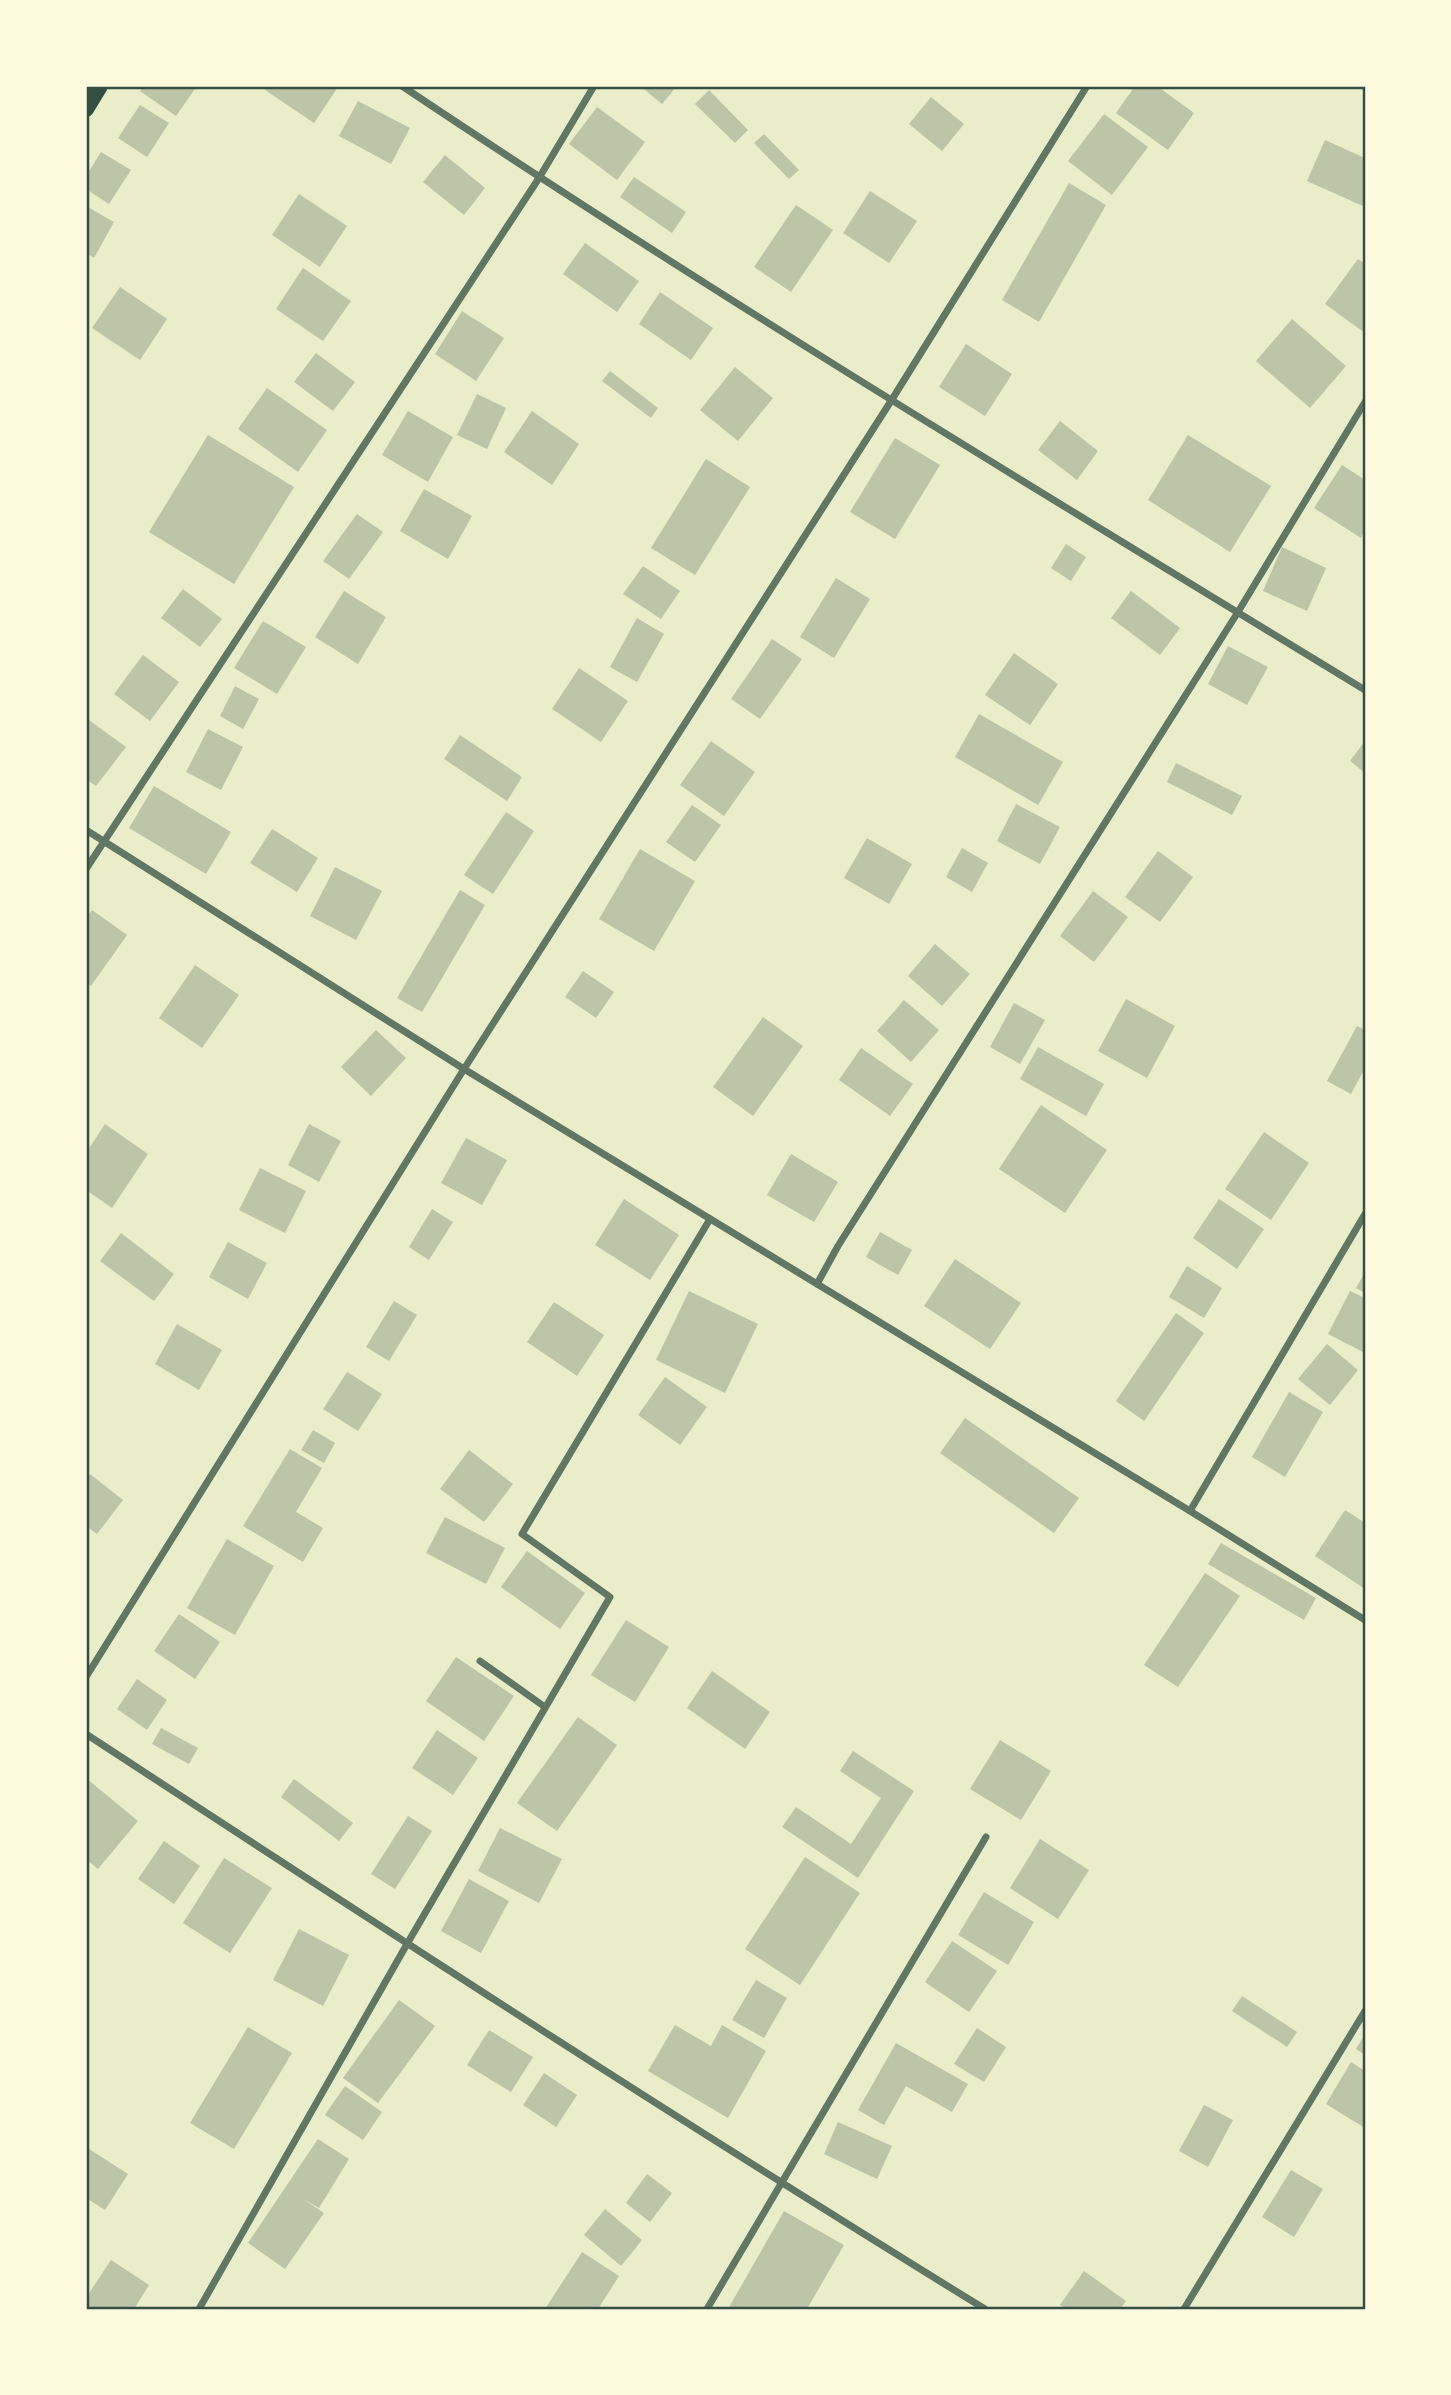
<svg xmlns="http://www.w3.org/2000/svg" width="1451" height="2395" viewBox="0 0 1451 2395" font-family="Barlow,sans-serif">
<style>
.building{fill:#bcc5a7}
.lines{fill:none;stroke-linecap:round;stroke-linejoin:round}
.minor{stroke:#617663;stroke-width:7}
.primary{stroke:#344e41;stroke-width:16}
.neatline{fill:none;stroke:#344e41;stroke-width:2.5}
</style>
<rect width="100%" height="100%" fill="#e9edc9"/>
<!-- building -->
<g class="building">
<polygon points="144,86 197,86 176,116 140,91"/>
<polygon points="268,86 336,86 338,87 314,123 265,90"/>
<polygon points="640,86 677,86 662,104"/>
<polygon points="1135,86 1157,86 1194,113 1168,150 1116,113"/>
<polygon points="709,90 748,130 735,143 695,104"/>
<polygon points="931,97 964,124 942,151 909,124"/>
<polygon points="358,101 410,128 391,164 339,136"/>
<polygon points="140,105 169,123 147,157 118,138"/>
<polygon points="597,107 645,142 617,180 569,144"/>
<polygon points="1104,114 1148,147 1112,195 1068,161"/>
<polygon points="764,134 799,170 789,179 754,143"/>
<polygon points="1325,140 1365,158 1365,207 1307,181"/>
<polygon points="101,152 131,170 109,204 86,189 86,176"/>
<polygon points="445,155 485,188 464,215 423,182"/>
<polygon points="634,177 686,212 672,233 620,197"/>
<polygon points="1069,183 1106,205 1039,322 1002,300"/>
<polygon points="870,191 917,221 889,263 843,233"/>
<polygon points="299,194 347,226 320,267 272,235"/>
<polygon points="796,205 833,230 791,292 754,267"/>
<polygon points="86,206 114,222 94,258 86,253"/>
<polygon points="585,243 639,281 617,312 563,274"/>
<polygon points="1358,259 1365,264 1365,333 1325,304"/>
<polygon points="303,268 351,301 323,341 276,309"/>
<polygon points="120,287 167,319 140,360 92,328"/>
<polygon points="660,292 713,328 691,360 639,324"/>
<polygon points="462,311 504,338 476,381 435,354"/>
<polygon points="1292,319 1346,366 1310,408 1256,361"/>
<polygon points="966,344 1012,374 985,416 939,387"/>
<polygon points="316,353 355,382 333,411 294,382"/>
<polygon points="735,367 773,398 738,441 700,410"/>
<polygon points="610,371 658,408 651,418 602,381"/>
<polygon points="267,388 327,430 298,472 238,429"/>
<polygon points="477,394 506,408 487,449 457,435"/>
<polygon points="408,411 453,437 428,482 382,455"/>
<polygon points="532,411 579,444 552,485 504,452"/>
<polygon points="1060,421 1098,451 1077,480 1038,450"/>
<polygon points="208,435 294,487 234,584 149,532"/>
<polygon points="1188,435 1271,486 1230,552 1148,500"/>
<polygon points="895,438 940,465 895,539 850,512"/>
<polygon points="706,459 750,487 695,575 651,548"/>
<polygon points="1342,465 1365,480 1365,530 1361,538 1314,508"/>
<polygon points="424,489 472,516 448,559 400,531"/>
<polygon points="357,514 383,532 349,579 323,561"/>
<polygon points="1066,544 1086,557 1071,581 1051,568"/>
<polygon points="1282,547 1326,568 1307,611 1263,591"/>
<polygon points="643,566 680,591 661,619 623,594"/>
<polygon points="836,578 870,599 834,658 800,637"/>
<polygon points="183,589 222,619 200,647 161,618"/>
<polygon points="344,591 386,617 358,664 315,637"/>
<polygon points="1131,591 1180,628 1160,655 1111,618"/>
<polygon points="637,618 664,634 637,682 610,667"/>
<polygon points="263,621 306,647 277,694 234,668"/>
<polygon points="772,639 802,659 760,719 731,699"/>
<polygon points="1228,646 1268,667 1247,705 1208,684"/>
<polygon points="1014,653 1058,684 1030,725 985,695"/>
<polygon points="143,655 179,682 150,721 114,694"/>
<polygon points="579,668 628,701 601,742 552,709"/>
<polygon points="235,686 259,699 243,729 220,716"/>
<polygon points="979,714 1063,762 1038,805 955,757"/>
<polygon points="89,720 126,747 96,786 86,779 86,725"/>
<polygon points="208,729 243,747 221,790 186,772"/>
<polygon points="460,735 522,777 507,801 444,759"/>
<polygon points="711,741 755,772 724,816 680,785"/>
<polygon points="1365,741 1365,773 1350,761"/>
<polygon points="1176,763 1242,796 1232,815 1167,782"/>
<polygon points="154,786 231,832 206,874 129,828"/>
<polygon points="1016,804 1060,827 1040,864 997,841"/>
<polygon points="692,805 721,825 695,862 666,842"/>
<polygon points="506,812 534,831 493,894 464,875"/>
<polygon points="272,829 318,858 297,892 250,863"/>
<polygon points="867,838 912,864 889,904 844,878"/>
<polygon points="962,848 988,863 972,892 946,877"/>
<polygon points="640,849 695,881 654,951 599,919"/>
<polygon points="1158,851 1193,877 1160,922 1125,897"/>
<polygon points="335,867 382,891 356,940 310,916"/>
<polygon points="460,890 485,905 422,1012 397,998"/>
<polygon points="1093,891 1128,917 1094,962 1060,936"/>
<polygon points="92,910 127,935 91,986 86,982 86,918"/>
<polygon points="935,944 970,974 942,1006 908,976"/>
<polygon points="195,965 239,995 202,1048 159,1018"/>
<polygon points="583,971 614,992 596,1018 565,997"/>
<polygon points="1126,999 1175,1026 1147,1078 1098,1051"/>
<polygon points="904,1000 939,1030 911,1062 877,1031"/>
<polygon points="1014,1003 1045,1020 1020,1064 990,1047"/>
<polygon points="763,1017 803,1046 753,1116 713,1087"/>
<polygon points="1357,1026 1365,1030 1365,1068 1351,1094 1327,1081"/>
<polygon points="376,1030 406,1058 371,1096 341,1067"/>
<polygon points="1038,1047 1104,1084 1086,1116 1020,1079"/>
<polygon points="861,1048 913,1084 890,1116 839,1080"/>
<polygon points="1041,1105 1107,1150 1065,1213 999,1169"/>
<polygon points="105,1124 148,1154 112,1208 86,1190 86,1153"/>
<polygon points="309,1124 341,1141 319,1182 288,1165"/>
<polygon points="1264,1132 1309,1163 1271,1220 1225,1189"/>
<polygon points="466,1138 507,1160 482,1205 441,1183"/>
<polygon points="791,1154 838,1182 814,1222 767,1195"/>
<polygon points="260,1168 306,1191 285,1233 239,1210"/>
<polygon points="624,1199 679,1235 650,1280 595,1245"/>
<polygon points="1219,1199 1264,1229 1237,1269 1193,1238"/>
<polygon points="432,1209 453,1222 429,1260 409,1247"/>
<polygon points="880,1232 912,1250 898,1275 866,1257"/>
<polygon points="121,1233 174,1274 154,1301 100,1261"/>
<polygon points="228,1242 267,1263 248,1299 209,1277"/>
<polygon points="955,1259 1021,1303 990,1349 924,1306"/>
<polygon points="1187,1266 1222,1288 1204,1318 1169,1297"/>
<polygon points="1365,1272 1365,1293 1356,1288"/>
<polygon points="689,1291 758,1324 725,1393 656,1360"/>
<polygon points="1350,1291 1365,1298 1365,1353 1328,1334"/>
<polygon points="394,1301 417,1315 389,1361 366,1347"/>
<polygon points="554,1302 604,1335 577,1376 527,1342"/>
<polygon points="1176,1313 1204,1333 1144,1421 1116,1401"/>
<polygon points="177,1324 222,1350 199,1390 155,1364"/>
<polygon points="1327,1344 1358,1370 1330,1405 1298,1379"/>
<polygon points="347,1372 382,1394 358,1431 323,1409"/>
<polygon points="665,1377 707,1407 680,1445 638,1415"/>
<polygon points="1289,1392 1323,1412 1285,1477 1252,1457"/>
<polygon points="965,1418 1079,1498 1054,1533 940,1453"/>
<polygon points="313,1430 335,1443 324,1463 301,1450"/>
<polygon points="290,1449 322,1468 296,1512 323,1528 303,1562 243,1526"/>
<polygon points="469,1450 513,1484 484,1522 440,1489"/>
<polygon points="90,1474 123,1500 97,1534 86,1526 86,1480"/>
<polygon points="1345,1510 1365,1523 1365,1589 1315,1556"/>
<polygon points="445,1517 505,1548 486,1584 426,1553"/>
<polygon points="227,1539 274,1566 235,1635 187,1608"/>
<polygon points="1221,1543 1316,1598 1304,1620 1208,1564"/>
<polygon points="527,1551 585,1593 560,1629 501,1587"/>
<polygon points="1205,1573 1240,1596 1178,1687 1144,1665"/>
<polygon points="179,1614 220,1642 195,1679 154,1651"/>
<polygon points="626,1620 669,1647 635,1702 591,1675"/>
<polygon points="456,1657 514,1696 484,1741 426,1701"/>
<polygon points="712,1671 770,1712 745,1749 687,1708"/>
<polygon points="137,1679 167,1700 147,1730 117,1709"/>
<polygon points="578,1717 617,1745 557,1831 517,1803"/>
<polygon points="161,1728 198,1748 189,1764 152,1744"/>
<polygon points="437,1730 478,1758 453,1795 412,1768"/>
<polygon points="1000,1740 1051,1771 1021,1820 970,1789"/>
<polygon points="853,1751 914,1791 858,1878 782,1827 796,1807 851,1844 881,1798 840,1771"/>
<polygon points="86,1778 138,1821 98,1869 86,1859"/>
<polygon points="294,1779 353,1823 339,1841 281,1797"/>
<polygon points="408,1816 432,1831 395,1889 371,1874"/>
<polygon points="500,1828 562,1859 539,1903 478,1871"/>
<polygon points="1040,1839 1089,1870 1058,1919 1010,1888"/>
<polygon points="164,1841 200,1866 174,1904 138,1879"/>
<polygon points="805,1857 860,1893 800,1985 745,1949"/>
<polygon points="224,1858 272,1888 230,1953 183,1923"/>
<polygon points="469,1879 509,1901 481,1953 441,1931"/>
<polygon points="984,1892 1034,1922 1008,1965 958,1935"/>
<polygon points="299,1929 349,1955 323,2006 273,1980"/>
<polygon points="952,1941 997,1971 969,2012 925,1982"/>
<polygon points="756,1980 787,1998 764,2038 732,2020"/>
<polygon points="1242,1996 1297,2032 1287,2047 1232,2011"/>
<polygon points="399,2000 435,2026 378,2103 343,2078"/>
<polygon points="675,2025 711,2046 722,2025 766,2051 728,2118 648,2071"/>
<polygon points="248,2027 292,2053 234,2149 190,2123"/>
<polygon points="977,2028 1006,2047 984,2082 954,2064"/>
<polygon points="489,2030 533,2057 511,2092 467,2065"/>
<polygon points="1365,2034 1365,2055 1356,2049"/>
<polygon points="896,2043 968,2084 952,2112 906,2086 884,2125 858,2110"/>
<polygon points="1351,2062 1365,2071 1365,2128 1326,2104"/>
<polygon points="544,2073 577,2095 556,2127 523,2105"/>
<polygon points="345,2086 382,2112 363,2140 325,2115"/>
<polygon points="1204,2105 1233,2120 1208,2167 1179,2151"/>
<polygon points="838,2122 892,2146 877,2179 824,2154"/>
<polygon points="318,2139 349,2159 319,2208 303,2199 324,2213 285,2269 248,2243"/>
<polygon points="86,2147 128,2174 105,2210 86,2198"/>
<polygon points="1291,2170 1323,2189 1294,2237 1262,2217"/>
<polygon points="647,2174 672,2193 650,2222 626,2203"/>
<polygon points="605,2209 642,2240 621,2266 584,2235"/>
<polygon points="784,2211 844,2245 807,2309 728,2309"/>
<polygon points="582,2252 619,2276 598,2309 545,2309"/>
<polygon points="111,2260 149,2285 134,2309 86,2309 86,2298"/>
<polygon points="1084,2271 1126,2301 1120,2309 1066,2309 1060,2305"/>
</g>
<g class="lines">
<!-- minor -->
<g class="minor">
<path d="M402,86C717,297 1042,493 1365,690"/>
<polyline points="86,830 464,1069 1190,1511 1365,1620"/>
<polyline points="86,869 539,178 594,86"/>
<polyline points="817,1284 838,1246 1238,612 1365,402"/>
<polyline points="1190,1511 1365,1214"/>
<polyline points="480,1661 545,1707"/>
<polyline points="86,1677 464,1069 891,401 1087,86"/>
<path d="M86,1734C384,1929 682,2123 985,2309"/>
<polyline points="199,2309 407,1944 610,1597 522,1534 710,1219"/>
<polyline points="707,2309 986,1837"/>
<polyline points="1184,2309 1365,2011"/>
</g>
<!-- primary -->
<polyline class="primary" points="86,109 100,86"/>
</g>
<!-- border -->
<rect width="1451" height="2395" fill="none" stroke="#fefae0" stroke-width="175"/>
<rect x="88" y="88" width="1276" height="2220" class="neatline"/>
</svg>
